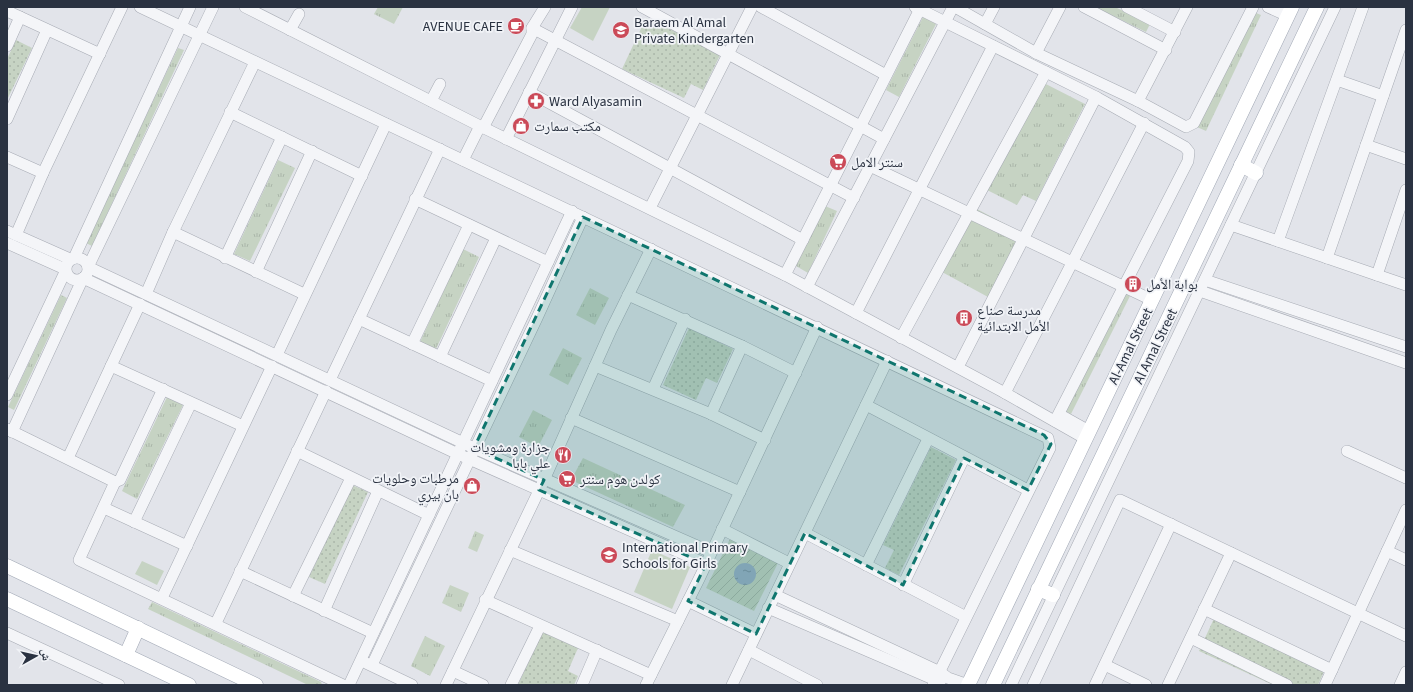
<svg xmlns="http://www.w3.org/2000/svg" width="1413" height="692" viewBox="0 0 1413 692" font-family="'Source Sans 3','Noto Naskh Arabic',sans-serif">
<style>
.grass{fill:url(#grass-tufts)}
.park{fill:url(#park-dots)}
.garden{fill:url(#garden-furrows)}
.pitch{fill:#c6d3c3}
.water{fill:url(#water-ripples)}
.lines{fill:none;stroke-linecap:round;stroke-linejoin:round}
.minor-casing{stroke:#a7abb4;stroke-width:12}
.major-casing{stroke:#a1a8b5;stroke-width:15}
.minor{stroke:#f4f5f8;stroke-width:11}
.major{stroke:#fff;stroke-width:14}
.marked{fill:#0f766e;fill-opacity:0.2;stroke:#0f766e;stroke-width:3;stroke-dasharray:8 5;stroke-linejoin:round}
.labels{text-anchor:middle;stroke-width:3.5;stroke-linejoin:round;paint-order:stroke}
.poi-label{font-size:14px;fill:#2a3241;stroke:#f1f3f7;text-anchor:start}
.street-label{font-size:14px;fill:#2a3241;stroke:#f1f3f7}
</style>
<defs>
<pattern id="grass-tufts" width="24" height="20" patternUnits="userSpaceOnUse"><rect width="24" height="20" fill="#c6d3c3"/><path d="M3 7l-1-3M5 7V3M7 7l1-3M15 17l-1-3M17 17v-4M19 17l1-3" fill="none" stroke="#aab6a9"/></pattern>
<pattern id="park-dots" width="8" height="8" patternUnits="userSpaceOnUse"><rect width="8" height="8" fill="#c6d3c3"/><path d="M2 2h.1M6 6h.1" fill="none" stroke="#aab6a9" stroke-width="1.8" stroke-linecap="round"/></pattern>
<pattern id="garden-furrows" width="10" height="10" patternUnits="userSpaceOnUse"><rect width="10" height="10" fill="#c6d3c3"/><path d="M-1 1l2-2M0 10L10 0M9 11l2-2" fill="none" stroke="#aab6a9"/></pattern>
<pattern id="water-ripples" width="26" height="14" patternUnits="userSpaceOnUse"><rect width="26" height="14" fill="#9eb1c9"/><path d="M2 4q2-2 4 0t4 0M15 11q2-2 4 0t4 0" fill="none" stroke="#8191a5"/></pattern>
</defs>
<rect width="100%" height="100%" fill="#e2e4ea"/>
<!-- grass -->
<g class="grass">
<polygon points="378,7 403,7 394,24 374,14"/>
<polygon points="1095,7 1115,7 1150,24 1146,32"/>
<polygon points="1256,13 1261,15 1206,131 1197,127"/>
<polygon points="923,17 936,24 899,97 886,90"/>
<polygon points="178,48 184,50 92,246 86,243"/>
<polygon points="1040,81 1085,104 1036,201 1023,195 1017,205 985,189"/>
<polygon points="278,160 295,168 250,261 234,254"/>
<polygon points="825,206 837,211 808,273 796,266"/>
<polygon points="975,208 1022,233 988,297 942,272"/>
<polygon points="463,249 479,257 436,349 420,342"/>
<polygon points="590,288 609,298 595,325 576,315"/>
<polygon points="1126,294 1130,296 1071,414 1065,411"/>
<polygon points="61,295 67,298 14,410 8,407"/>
<polygon points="563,348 582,358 568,385 549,375"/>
<polygon points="167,397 183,405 137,499 122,491"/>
<polygon points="533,410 552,420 538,447 519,437"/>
<polygon points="583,458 685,505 673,527 571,480"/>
<polygon points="475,531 484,535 477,552 468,548"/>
<polygon points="450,585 469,593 461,612 442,603"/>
<polygon points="152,602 321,682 322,685 308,685 148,609"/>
<polygon points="425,636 445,646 430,676 411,666"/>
</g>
<!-- park -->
<g class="park">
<polygon points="646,18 721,53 703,90 691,84 684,98 622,69"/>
<polygon points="16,40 32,48 7,100 7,59"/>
<polygon points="689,328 733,349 717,383 706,378 696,400 663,385"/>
<polygon points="931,447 956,460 899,575 885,568 894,550 883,545"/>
<polygon points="352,485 368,492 325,584 309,577"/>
<polygon points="1217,612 1328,662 1318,685 1273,685 1199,651"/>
<polygon points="542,632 578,648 568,671 578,676 574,685 518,685"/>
</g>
<!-- garden -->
<polygon class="garden" points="731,537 779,561 754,611 706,588"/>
<!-- pitch -->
<g class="pitch">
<polygon points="582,7 610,7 593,41 570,28"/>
<polygon points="652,550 690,567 672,609 634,592"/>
<polygon points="142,561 164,571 157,585 135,574"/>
</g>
<!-- water -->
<circle class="water" cx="745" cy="574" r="11"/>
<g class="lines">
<!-- minor casing -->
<g class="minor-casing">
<g id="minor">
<polyline points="140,7 1048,438 1050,448 933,685"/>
<polyline points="213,7 88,267 474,448 711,552"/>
<polyline points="245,7 480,126 785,275 1005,393 1086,439"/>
<polyline points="642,7 884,139"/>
<polyline points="761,7 886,75"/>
<polyline points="915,7 1096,97 1185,147 1189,152 1188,161 1055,421"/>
<polyline points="955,7 1036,53 1138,101 1186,127 1194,123 1253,7"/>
<polyline points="1084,7 1166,50"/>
<polyline points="1127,7 1175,32"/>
<polyline points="1268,7 1288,16"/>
<polyline points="7,11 100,54"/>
<polyline points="985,24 994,7"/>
<polyline points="532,28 854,198"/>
<polyline points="290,30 299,14"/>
<polyline points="7,46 20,17"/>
<polyline points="1036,53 1060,7"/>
<polyline points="1337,80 1383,96"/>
<polyline points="529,92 803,240"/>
<polyline points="431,101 440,84"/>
<polyline points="1138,101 1187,7"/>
<polyline points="230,112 362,176"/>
<polyline points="7,119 47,30"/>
<polyline points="483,128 532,34 532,28 545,7"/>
<polyline points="506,139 572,7"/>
<polyline points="1366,145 1406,159"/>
<polyline points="7,157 43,173"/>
<polyline points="463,160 480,126"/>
<polyline points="870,166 1152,300"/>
<polyline points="415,199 548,262"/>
<polyline points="650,208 752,7"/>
<polyline points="1231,225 1406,285"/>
<polyline points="7,231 70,259"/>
<polyline points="173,232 304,294"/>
<polyline points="16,235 43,173 122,7"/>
<polyline points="1278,241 1363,7"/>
<polyline points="7,243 65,269"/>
<circle cx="77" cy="269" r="11"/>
<polyline points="74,258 190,7"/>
<polyline points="225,258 282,137"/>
<polyline points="1327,258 1406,30"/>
<polyline points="256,272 312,151"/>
<polyline points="785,275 920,9"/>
<polyline points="1377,275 1406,190"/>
<polyline points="1205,280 1406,347"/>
<polyline points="807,287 953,7"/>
<polyline points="1200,291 1406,363"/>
<polyline points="146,294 173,232 255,62"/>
<polyline points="628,295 742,346 796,373"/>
<polyline points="856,313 993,46"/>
<polyline points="359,319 492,381"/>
<polyline points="901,338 1046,72"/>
<polyline points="412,344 469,225"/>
<polyline points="277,355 386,124"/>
<polyline points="440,357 496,238"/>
<polyline points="111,366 243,426"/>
<polyline points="595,366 711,414 765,440"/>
<polyline points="958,367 1096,97"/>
<polyline points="330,380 440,149"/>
<polyline points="163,389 120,480 115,482 79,560 343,685"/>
<polyline points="653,389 685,319"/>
<polyline points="1005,393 1144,123"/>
<polyline points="7,395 65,272"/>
<polyline points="866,405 1028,490"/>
<polyline points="711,414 742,346"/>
<polyline points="1064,417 1089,431"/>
<polyline points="571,418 740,492"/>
<polyline points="7,429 115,482"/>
<polyline points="12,432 83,278 458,454 706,564"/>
<polyline points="297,451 429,515"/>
<polyline points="1347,451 1406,478"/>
<polyline points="68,458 140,304"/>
<polyline points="104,508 187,546"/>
<polyline points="134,522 191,403"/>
<polyline points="722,529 789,563"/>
<polyline points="805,533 966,617"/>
<polyline points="510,550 678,621"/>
<polyline points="1387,551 1406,560"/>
<polyline points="866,565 928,439"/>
<polyline points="240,571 373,633"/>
<polyline points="903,585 964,458"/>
<polyline points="775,595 940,672 948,678 968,685"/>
<polyline points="293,596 351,478"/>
<polyline points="162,598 272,366"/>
<polyline points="485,600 651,675"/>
<polyline points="688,601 756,634"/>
<polyline points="768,608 940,682"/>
<polyline points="1204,609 1332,670"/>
<polyline points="324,611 378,491"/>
<polyline points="216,623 326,391"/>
<polyline points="7,633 119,685"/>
<polyline points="1191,638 1287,685"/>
<polyline points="749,650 817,685"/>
<polyline points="366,663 412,685"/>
<polyline points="372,665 537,318 583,217"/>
<polyline points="1105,665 1146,685"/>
<polyline points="453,671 483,685"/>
<polyline points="349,685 572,211"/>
<polyline points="446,685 544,480 611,330 651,249"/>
<polyline points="511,685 540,626"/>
<polyline points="582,685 597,650"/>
<polyline points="646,685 700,577 817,327"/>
<polyline points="732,685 887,361"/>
<polyline points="1011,685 1335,7"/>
<polyline points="1033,685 1120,500 1406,636"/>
<polyline points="1095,685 1171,524"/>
<polyline points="1168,685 1231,553"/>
<polyline points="1325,685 1406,510"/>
<polyline points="1400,685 1406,672"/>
</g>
</g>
<!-- major casing -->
<g class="major-casing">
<g id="major">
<polyline points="1241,165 1256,173"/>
<polyline points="7,566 256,685"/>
<polyline points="1038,589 1053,595"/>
<polyline points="7,599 189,685"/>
<polyline points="126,655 138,628"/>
<polyline points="968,685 1292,7"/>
<polyline points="993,685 1317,7"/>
</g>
</g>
<!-- minor -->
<use href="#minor" class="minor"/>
<!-- major -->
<use href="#major" class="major"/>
</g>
<!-- marked area -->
<path class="marked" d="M583,217L1044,435L1051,444L1028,490L964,458L903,585L805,533L756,634L688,601L706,564L539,490L544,480L474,448Z"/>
<!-- icons -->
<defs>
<g id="cafe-disc" transform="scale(0.9)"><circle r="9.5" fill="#cb4a58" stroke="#f1f3f7"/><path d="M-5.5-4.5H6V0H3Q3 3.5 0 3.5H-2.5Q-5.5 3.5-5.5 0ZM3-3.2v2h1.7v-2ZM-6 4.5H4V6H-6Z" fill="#fff"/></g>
<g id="school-disc" transform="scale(0.9)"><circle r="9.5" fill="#cb4a58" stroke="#f1f3f7"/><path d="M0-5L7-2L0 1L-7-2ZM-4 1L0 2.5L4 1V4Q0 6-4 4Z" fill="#fff"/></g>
<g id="pharmacy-disc" transform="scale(0.9)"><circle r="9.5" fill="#cb4a58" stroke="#f1f3f7"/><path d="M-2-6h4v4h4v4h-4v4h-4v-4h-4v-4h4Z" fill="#fff"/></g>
<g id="shop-disc" transform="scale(0.9)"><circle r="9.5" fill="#cb4a58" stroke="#f1f3f7"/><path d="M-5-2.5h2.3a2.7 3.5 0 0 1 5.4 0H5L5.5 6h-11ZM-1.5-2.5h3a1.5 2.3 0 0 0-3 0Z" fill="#fff"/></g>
<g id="supermarket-disc" transform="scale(0.9)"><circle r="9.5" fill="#cb4a58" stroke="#f1f3f7"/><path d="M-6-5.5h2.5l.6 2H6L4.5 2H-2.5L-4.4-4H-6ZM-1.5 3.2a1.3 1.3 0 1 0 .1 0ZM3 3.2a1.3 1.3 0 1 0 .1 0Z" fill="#fff"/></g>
<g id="building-disc" transform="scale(0.9)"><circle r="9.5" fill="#cb4a58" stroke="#f1f3f7"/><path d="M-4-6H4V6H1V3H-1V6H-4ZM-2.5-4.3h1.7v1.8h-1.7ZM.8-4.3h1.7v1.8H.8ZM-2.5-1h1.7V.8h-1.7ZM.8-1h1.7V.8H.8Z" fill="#fff"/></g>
<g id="restaurant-disc" transform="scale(0.9)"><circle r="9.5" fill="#cb4a58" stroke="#f1f3f7"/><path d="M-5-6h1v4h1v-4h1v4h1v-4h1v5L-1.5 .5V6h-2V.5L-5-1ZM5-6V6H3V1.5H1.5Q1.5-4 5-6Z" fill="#fff"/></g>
</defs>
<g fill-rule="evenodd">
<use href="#cafe-disc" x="516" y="26"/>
<use href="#school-disc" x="621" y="30"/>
<use href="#pharmacy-disc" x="536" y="101"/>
<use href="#shop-disc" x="521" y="126"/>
<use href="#supermarket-disc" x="838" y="162"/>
<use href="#building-disc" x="1133" y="284"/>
<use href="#building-disc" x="964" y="318"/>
<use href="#restaurant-disc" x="563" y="455"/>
<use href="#supermarket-disc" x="567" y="479"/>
<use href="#shop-disc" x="472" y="486"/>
<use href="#school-disc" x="609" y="555"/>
</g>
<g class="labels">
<!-- poi labels -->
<g class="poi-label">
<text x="634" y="27">Baraem Al Amal<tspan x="634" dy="16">Private Kindergarten</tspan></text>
<text x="503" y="31" text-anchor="end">AVENUE CAFE</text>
<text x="549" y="106">Ward Alyasamin</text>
<text x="534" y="131">مكتب سمارت</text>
<text x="851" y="167">سنتر الامل</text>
<text x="1146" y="289">بوابة الأمل</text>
<text x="977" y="315">مدرسة صناع<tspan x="977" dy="16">الأمل الابتدائية</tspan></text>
<text x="550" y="452" text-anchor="end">جزارة ومشويات<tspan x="550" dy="16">علي بابا</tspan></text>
<text x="459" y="483" text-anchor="end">مرطبات وحلويات<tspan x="459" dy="16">بان بيري</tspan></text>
<text x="580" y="484">كولدن هوم سنتر</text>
<text x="622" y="552">International Primary<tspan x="622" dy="16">Schools for Girls</tspan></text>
</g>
<!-- street labels -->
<g class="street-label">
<text transform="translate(1130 346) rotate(-64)" y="5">Al-Amal Street</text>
<text transform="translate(1155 346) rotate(-64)" y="5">Al Amal Street</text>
</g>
</g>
<!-- border -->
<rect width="1413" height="692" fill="none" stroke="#2a3241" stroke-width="16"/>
<!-- north arrow -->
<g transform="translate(36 656) rotate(82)" stroke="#f1f3f7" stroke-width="3" paint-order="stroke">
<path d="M0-3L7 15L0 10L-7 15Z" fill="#2a3241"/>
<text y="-6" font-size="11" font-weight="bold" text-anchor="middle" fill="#2a3241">ش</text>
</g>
</svg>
